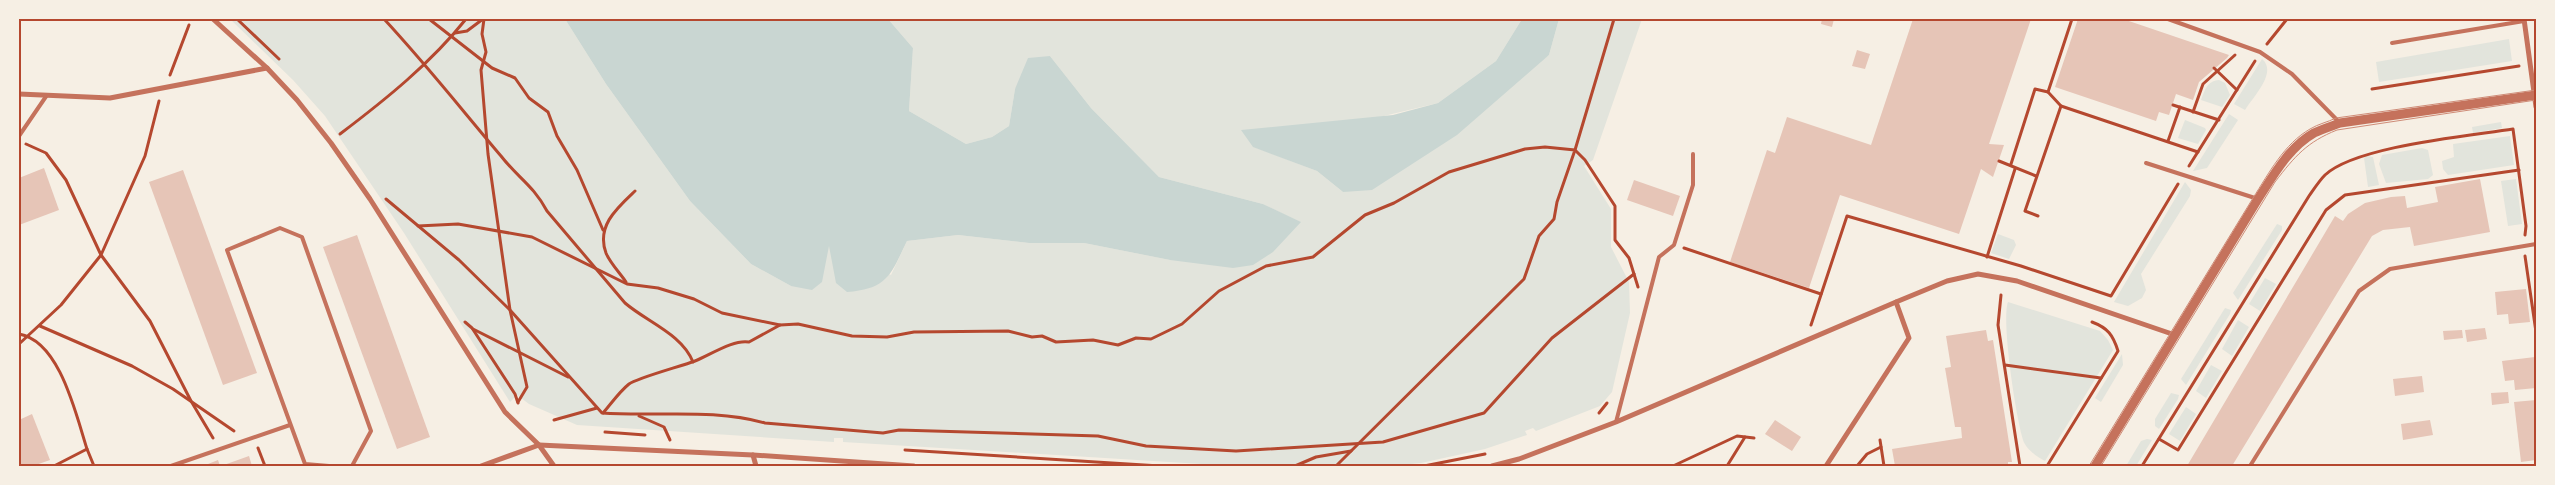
<svg xmlns="http://www.w3.org/2000/svg" width="2555" height="485" viewBox="0 0 2555 485" font-family="Ubuntu,sans-serif">
<style>
.green{fill:#e2e4dc}
.water{fill:#c9d6d2}
.building{fill:#e6c5b7}
.lines{fill:none;stroke-linecap:round;stroke-linejoin:round}
.path{stroke:#b5482f;stroke-width:3}
.service{stroke:#c5725c;stroke-width:4}
.minor{stroke:#c5725c;stroke-width:5}
.tertiary{stroke:#c5725c;stroke-width:9}
.tram{stroke:#cf8b77;stroke-width:1}
.neatline{fill:none;stroke:#b5482f;stroke-width:2}
</style>
<rect width="100%" height="100%" fill="#f6efe4"/>
<!-- green -->
<g class="green">
<polygon points="230,19 565,19 606,84 690,201 751,264 791,286 829,244 891,275 907,241 958,235 1029,243 1084,243 1170,260 1300,222 1263,204 1159,177 1091,108 1050,56 1015,89 1009,126 992,137 966,144 909,111 913,48 888,19 1522,19 1496,61 1438,103 1254,147 1317,171 1343,192 1549,55 1559,19 1642,19 1593,160 1584,166 1611,209 1611,247 1629,282 1630,313 1612,392 1600,406 1536,431 1533,428 1525,431 1527,435 1485,449 1421,463 1390,466 1234,466 843,442 843,438 834,438 834,442 577,425 529,404 517,395 510,402 404,233 325,116 293,80"/>
<polygon points="2509,39 2512,61 2379,82 2376,62"/>
<path d="M2262,59C2278,72 2253,97 2245,110L2234,104Z"/>
<path d="M2219,80L2225,83L2230,95L2222,107L2201,100C2205,90 2207,81 2219,80Z"/>
<polygon points="2229,114 2238,120 2207,168 2193,171"/>
<polygon points="2185,120 2205,128 2206,130 2198,144 2178,138"/>
<polygon points="2501,122 2502,128 2473,133 2472,127"/>
<polygon points="2510,136 2514,165 2448,175 2443,169 2442,161 2454,157 2453,144"/>
<polygon points="2422,148 2428,150 2433,175 2428,179 2386,183 2379,164 2382,155"/>
<polygon points="2367,156 2373,157 2379,185 2368,187 2364,158"/>
<polygon points="2516,179 2522,224 2508,226 2501,181"/>
<polygon points="2185,182 2191,190 2190,196 2141,274 2146,290 2142,298 2128,306 2114,302"/>
<polygon points="2277,224 2282,226 2282,230 2238,300 2233,293"/>
<polygon points="1998,234 2014,240 2016,245 2009,259 1991,253"/>
<polygon points="2265,278 2276,284 2260,311 2249,304"/>
<path d="M2008,302L2100,331L2108,340L2113,350L2045,461C2037,457 2026,449 2023,440C2016,419 2001,320 2008,302Z"/>
<polygon points="2225,308 2231,310 2230,314 2186,385 2181,379"/>
<polygon points="2238,320 2249,327 2232,356 2222,349"/>
<polygon points="2122,354 2123,365 2101,402 2095,398"/>
<polygon points="2211,365 2222,371 2206,398 2196,391"/>
<polygon points="2171,393 2179,395 2178,399 2159,429 2155,426 2155,419"/>
<polygon points="2186,407 2196,414 2180,441 2169,434"/>
<polygon points="2147,439 2152,440 2136,466 2126,466 2141,441"/>
</g>
<!-- water -->
<g class="water">
<path d="M565,19H888L913,48L909,111L966,144L992,137L1009,126L1015,89L1028,58L1050,56L1091,108L1159,177L1263,204L1301,222L1273,252L1253,265L1233,268L1170,260L1084,243H1029L958,235L907,241C891,274 888,289 847,292L836,283L829,246L822,282L812,290L791,286L751,264L690,201L606,84Z"/>
<polygon points="1522,19 1559,19 1549,55 1457,135 1372,190 1343,192 1317,171 1253,147 1241,130 1393,115 1438,103 1496,61"/>
</g>
<!-- building -->
<g class="building">
<polygon points="1822,19 1834,19 1832,27 1821,24"/>
<polygon points="1913,19 2031,19 1989,144 2004,145 1993,177 1981,169 1959,234 1840,195 1809,288 1730,262 1767,150 1775,153 1787,117 1871,145"/>
<polygon points="2078,19 2123,19 2229,55 2227,58 2199,82 2193,100 2176,94 2169,115 2159,112 2156,121 2055,87"/>
<polygon points="1857,50 1870,54 1865,69 1852,66"/>
<polygon points="44,168 59,210 19,225 19,178"/>
<polygon points="183,170 257,373 223,385 149,182"/>
<polygon points="2480,179 2490,232 2414,246 2410,227 2383,230 2372,236 2232,466 2187,466 2335,216 2343,221 2348,214 2365,203 2391,197 2405,196 2407,208 2438,202 2435,187"/>
<polygon points="1634,180 1680,196 1673,216 1627,200"/>
<polygon points="357,235 430,437 397,449 323,247"/>
<polygon points="2526,289 2530,322 2509,324 2508,314 2497,315 2495,292"/>
<polygon points="2485,328 2487,339 2467,342 2465,330"/>
<polygon points="1986,330 1988,341 1993,340 2012,462 2008,462 2008,466 1895,466 1892,449 1962,438 1961,427 1955,427 1945,368 1951,367 1946,336"/>
<polygon points="2462,330 2463,338 2444,340 2443,331"/>
<polygon points="2535,357 2536,388 2515,390 2514,380 2505,381 2502,361"/>
<polygon points="2422,376 2424,392 2395,396 2393,379"/>
<polygon points="2508,392 2509,403 2492,405 2491,393"/>
<polygon points="2536,400 2536,460 2521,462 2514,402"/>
<polygon points="32,414 50,460 33,466 19,466 19,420"/>
<polygon points="1775,420 1801,437 1792,451 1765,434"/>
<polygon points="2430,420 2433,435 2403,440 2401,424"/>
<polygon points="249,456 252,466 221,466"/>
<polygon points="218,460 220,466 203,466"/>
</g>
<g class="lines">
<!-- path -->
<g class="path">
<polyline points="237,19 279,59"/>
<path d="M384,19C425,63 462,110 501,156C518,178 533,185 547,211L625,303C647,322 682,334 693,362"/>
<polyline points="429,19 492,68 515,78 529,98 548,112 557,136 577,170 603,230"/>
<polyline points="484,19 482,34 486,52 481,70 488,154 510,310 527,387 518,402"/>
<polyline points="1614,19 1575,150 1585,160 1615,206 1615,240 1629,258 1638,287"/>
<polyline points="455,33 467,31 483,19"/>
<polyline points="2267,44 2287,19"/>
<polyline points="2214,68 2237,90"/>
<polyline points="170,75 189,25"/>
<polyline points="2372,89 2519,66"/>
<polyline points="2048,92 2072,19"/>
<polyline points="2173,105 2219,120"/>
<polyline points="2193,112 2203,84 2235,55"/>
<path d="M340,134C385,100 431,63 466,19"/>
<polyline points="2168,141 2180,107"/>
<polyline points="26,144 46,153 66,180 101,255 150,321 191,401 213,438"/>
<polyline points="1999,161 2036,176"/>
<polyline points="2011,164 2035,89 2048,92 2061,106 2198,152"/>
<polyline points="2189,166 2255,61"/>
<path d="M386,199L459,260L510,310L602,413C656,417 713,408 765,423L883,433L899,430L1098,436L1146,446L1236,451L1383,442L1484,413L1552,338L1634,274"/>
<polyline points="2038,216 2025,211 2061,106"/>
<polyline points="418,226 458,224 532,237 627,284 658,288 694,299 722,313 780,325 798,324 852,336 887,337 914,332 1008,331 1032,337 1042,336 1056,342 1093,340 1118,345 1136,338 1151,339 1182,324 1219,291 1266,266 1313,257 1365,215 1394,203 1449,172 1525,149 1545,147 1575,150 1557,202 1554,219 1539,236 1524,279 1336,466"/>
<polyline points="1684,248 1821,294"/>
<polyline points="2525,256 2536,332"/>
<polyline points="1987,257 2015,169"/>
<path d="M626,282C620,273 610,263 606,253C596,226 617,208 635,191"/>
<polyline points="2001,295 1998,325 2020,466"/>
<polyline points="465,322 472,328 515,394 518,403"/>
<polyline points="1811,325 1847,216 2021,266 2111,296 2178,184"/>
<polyline points="40,326 132,366 173,389 234,431"/>
<polyline points="473,329 568,377"/>
<path d="M19,334C60,341 76,415 87,449"/>
<polyline points="19,344 61,305 101,255 145,156 159,101"/>
<polyline points="2005,365 2101,378"/>
<path d="M603,413C611,404 619,392 629,384C637,378 682,366 695,361C710,355 734,339 749,342L780,325"/>
<polyline points="1599,413 1607,403"/>
<polyline points="639,416 664,427 670,440"/>
<polyline points="554,420 597,408"/>
<polyline points="605,432 645,435"/>
<polyline points="2159,439 2178,450 2326,210 2345,195 2519,170"/>
<polyline points="1880,440 1884,466"/>
<polyline points="258,448 265,466"/>
<polyline points="905,450 1160,466"/>
<polyline points="54,466 87,449 94,466"/>
<polyline points="1295,466 1316,457 1351,451"/>
<polyline points="1424,466 1485,454"/>
<polyline points="1673,466 1737,436 1754,438"/>
<polyline points="1727,466 1745,437"/>
<polyline points="1857,466 1867,454 1881,447"/>
<path d="M2047,466L2118,351C2113,335 2108,328 2092,322"/>
<path d="M2142,466L2309,196C2314,189 2319,181 2325,175C2356,146 2469,136 2513,129L2526,226L2525,235"/>
</g>
<!-- service -->
<g class="service">
<polyline points="2168,19 2260,52 2292,74 2340,123"/>
<polyline points="2392,43 2524,21"/>
<polyline points="19,136 47,95"/>
<polyline points="2146,163 2258,199"/>
<polyline points="1616,422 1659,257 1674,245 1693,185 1693,154"/>
<polyline points="171,466 290,425"/>
<polyline points="329,466 305,464 227,250 280,228 302,237 371,431 352,466"/>
<polyline points="2250,466 2359,291 2390,269 2536,244"/>
</g>
<!-- minor -->
<g class="minor">
<polyline points="213,19 267,68 297,100 331,143 370,199 505,412 539,445 554,466"/>
<polyline points="2524,19 2536,107"/>
<polyline points="19,94 110,98 267,68"/>
<polyline points="753,455 756,466"/>
<polyline points="481,466 539,445 753,455 914,466"/>
<polyline points="1492,466 1519,459 1616,422 1896,302 1947,281 1978,274 2017,281 2175,335"/>
<polyline points="1826,466 1909,338 1896,302"/>
</g>
<!-- tertiary -->
<path class="tertiary" d="M2095,466L2258,199C2273,176 2289,147 2314,133C2322,129 2332,126 2340,123L2536,95"/>
<!-- tram -->
<g class="tram">
<path d="M2089,466L2253,198C2269,173 2284,144 2310,129C2318,124 2328,122 2336,118L2536,90"/>
<path d="M2101,466L2275,182C2295,156 2307,142 2337,130L2536,100"/>
</g>
</g>
<!-- border -->
<rect width="2555" height="485" fill="none" stroke="#f6efe4" stroke-width="40"/>
<rect x="20" y="20" width="2515" height="445" class="neatline"/>
</svg>
